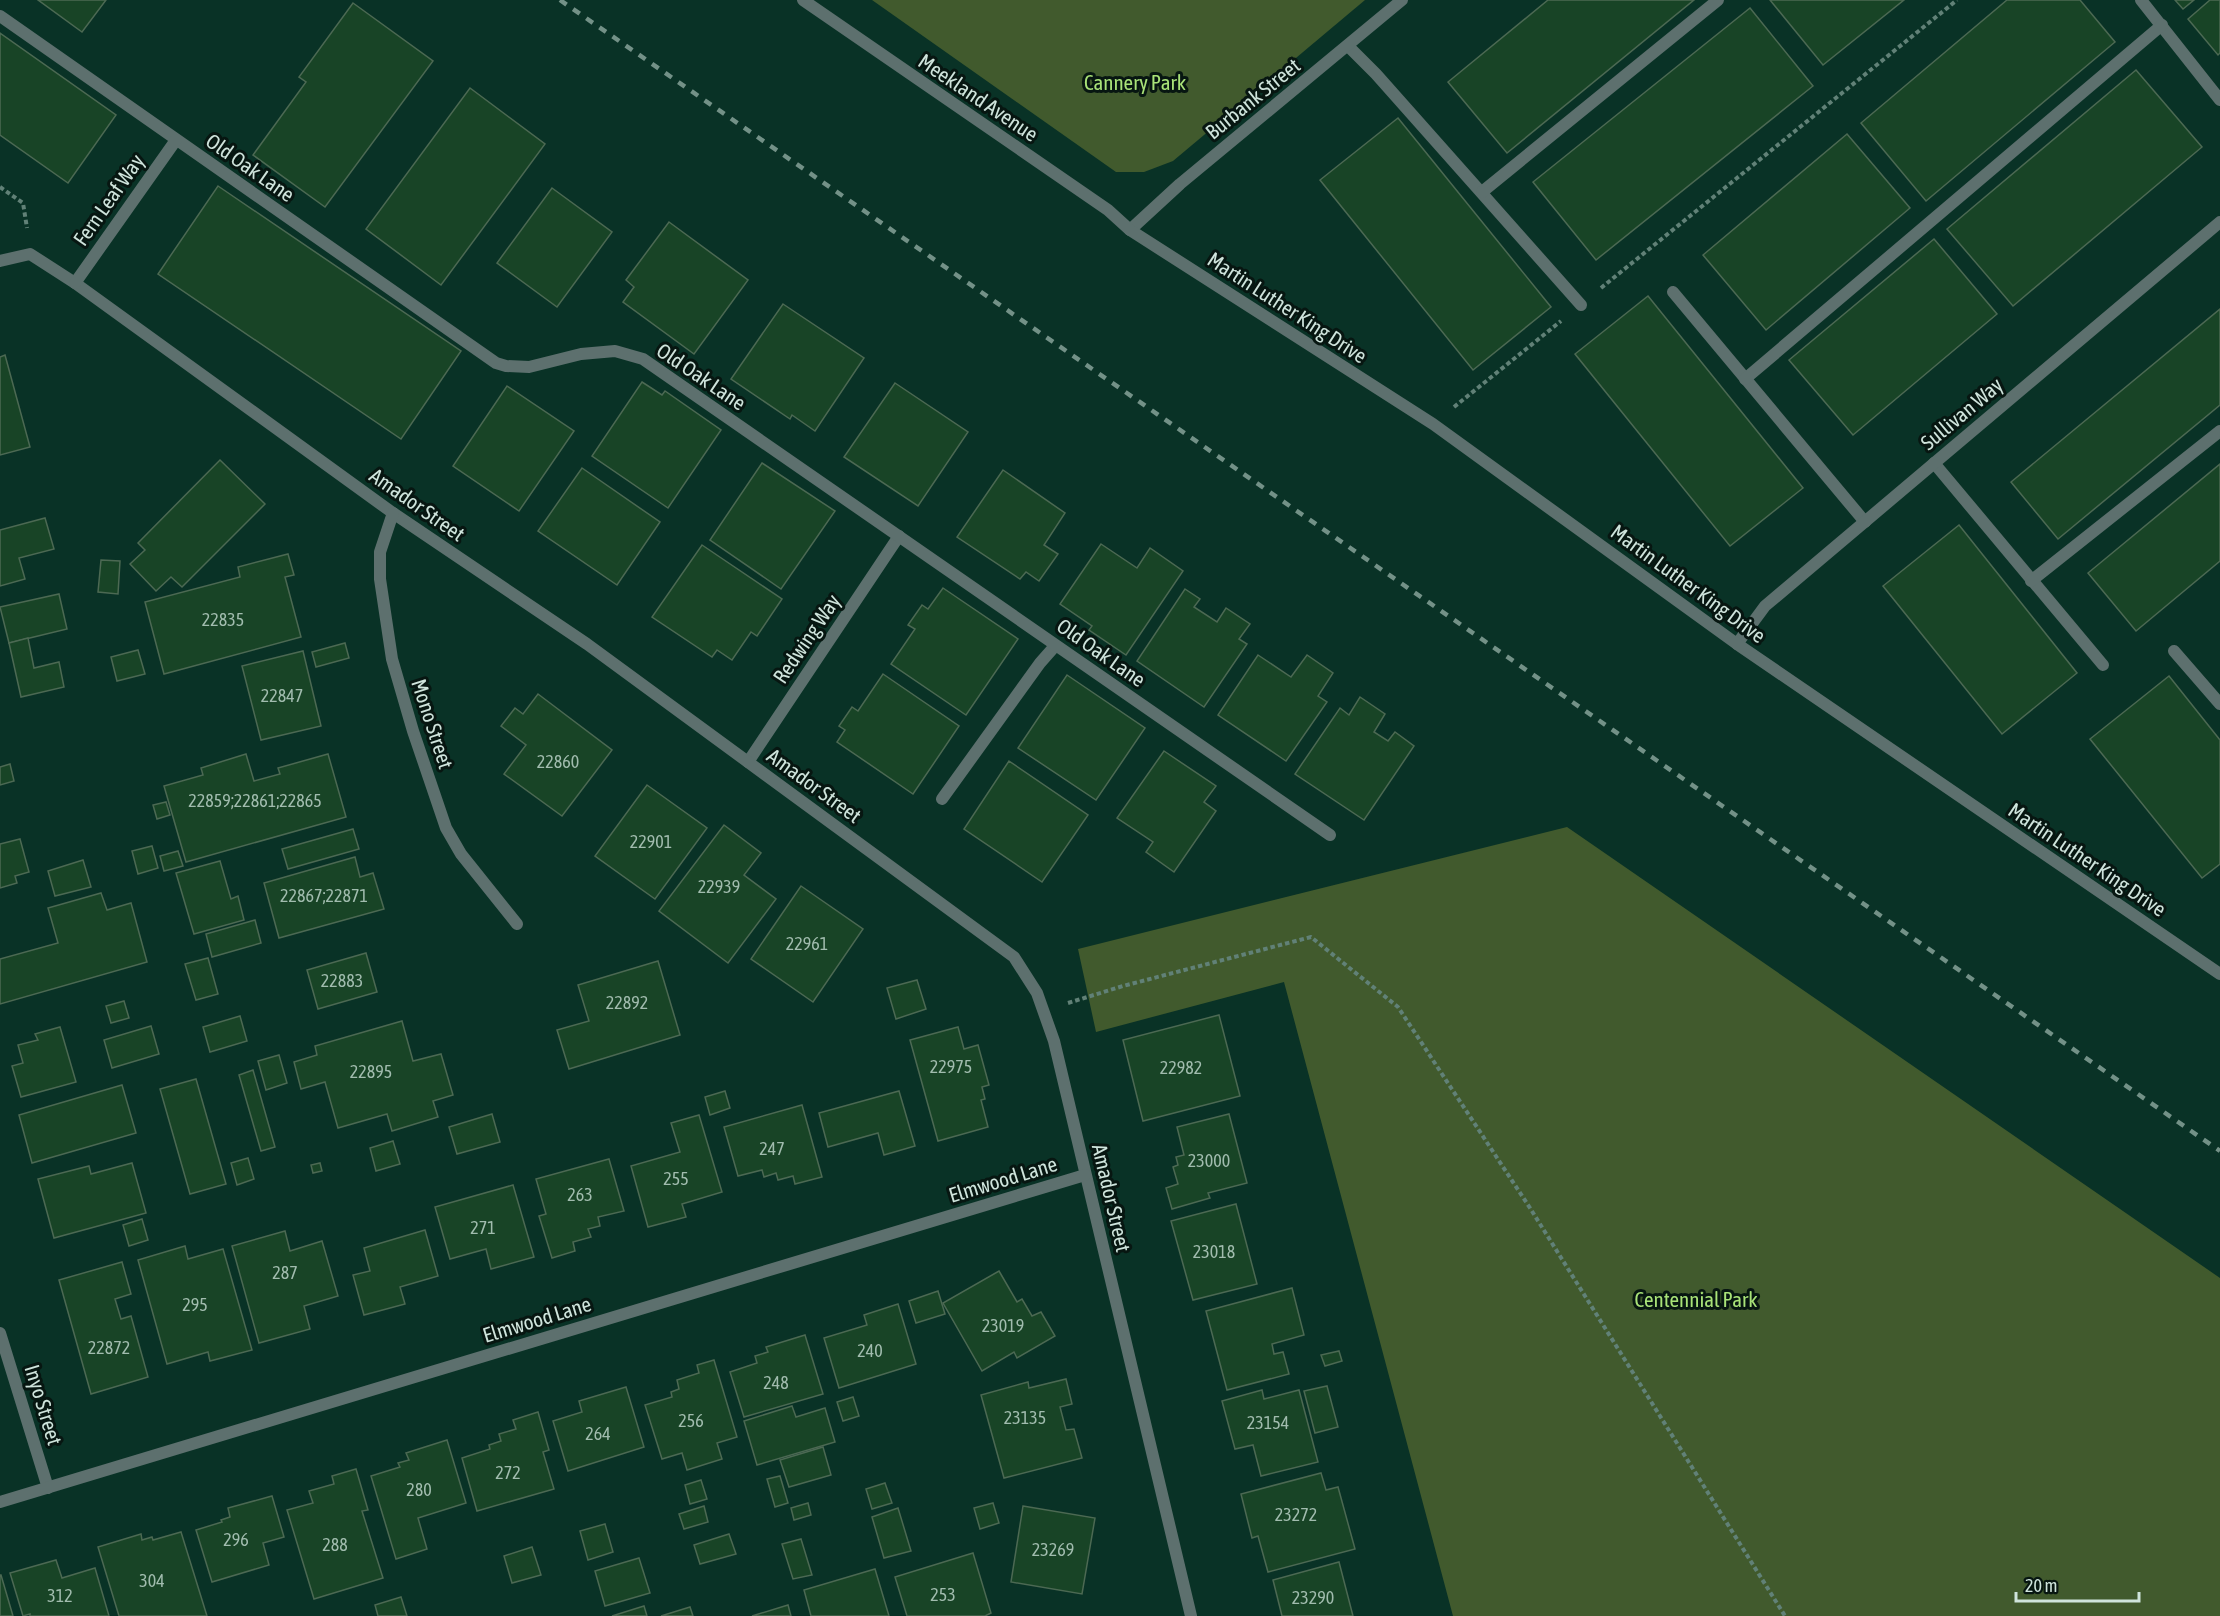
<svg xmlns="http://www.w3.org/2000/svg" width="2220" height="1616" viewBox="0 0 2220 1616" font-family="'Asap Condensed',sans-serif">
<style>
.green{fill:#415a2d}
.building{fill:#184426;stroke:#4c6953;stroke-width:1.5}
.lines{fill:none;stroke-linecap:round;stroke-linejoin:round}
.path{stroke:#618177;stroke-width:4;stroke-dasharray:4.5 3;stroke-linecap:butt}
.service{stroke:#5d706e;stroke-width:12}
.minor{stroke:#5d706e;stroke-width:12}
.tertiary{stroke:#5d706e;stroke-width:12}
.rail{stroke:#739187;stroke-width:4.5;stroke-dasharray:8 8;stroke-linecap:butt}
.labels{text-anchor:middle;stroke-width:6;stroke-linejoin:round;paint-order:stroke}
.number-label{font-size:18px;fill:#a1bcae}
.park-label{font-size:21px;fill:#a9e378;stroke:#071611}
.street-label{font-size:21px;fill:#cfe4dc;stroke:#071611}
</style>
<rect width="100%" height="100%" fill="#093226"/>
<!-- green -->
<g class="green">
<polygon points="872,0 1365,0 1173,161 1144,172 1116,172"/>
<polygon points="1567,827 2220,1278 2220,1616 1453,1616 1284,982 1096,1032 1078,949"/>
</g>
<!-- building -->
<g class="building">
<polygon points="38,0 106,0 82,32"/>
<polygon points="1548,0 1694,0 1507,153 1448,82"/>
<polygon points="1770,0 1904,0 1823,65"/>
<polygon points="2007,0 2080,0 2115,42 1926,201 1861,123"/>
<polygon points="2175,0 2194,0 2183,9"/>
<polygon points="2210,0 2220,0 2220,53 2218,55 2188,19"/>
<polygon points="353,3 433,61 325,207 253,155 306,82 299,77"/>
<polygon points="1750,8 1813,86 1596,260 1533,182"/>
<polygon points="0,33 116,115 68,183 0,135"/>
<polygon points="2136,70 2202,147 2013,306 1947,229"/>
<polygon points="470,88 545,144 441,285 366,229"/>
<polygon points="1398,118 1551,307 1473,370 1320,180"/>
<polygon points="1847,134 1910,208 1766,330 1703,255"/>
<polygon points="218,186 461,351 401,439 158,274"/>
<polygon points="552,188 612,232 557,307 497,263"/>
<polygon points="669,222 748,280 694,354 623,302 634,287 626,280"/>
<polygon points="1934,239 1997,314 1853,435 1789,360"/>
<polygon points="1648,296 1803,488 1730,546 1575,354"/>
<polygon points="783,304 864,358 815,431 792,415 790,419 731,379"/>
<polygon points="2220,309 2220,405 2058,539 2011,482"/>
<polygon points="5,355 30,447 0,455 0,357"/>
<polygon points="642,382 662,395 665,391 721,430 668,508 592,456"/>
<polygon points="895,383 968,432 918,506 844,457"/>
<polygon points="507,386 574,431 519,511 453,466"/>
<polygon points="220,460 265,504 182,587 171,577 156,591 130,564 145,550 138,543"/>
<polygon points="762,463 835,511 781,589 710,540"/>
<polygon points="2220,464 2220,561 2136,631 2088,573"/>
<polygon points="582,468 660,522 617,585 538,531"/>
<polygon points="1003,470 1065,513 1044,545 1058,554 1039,581 1026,572 1020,579 957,537"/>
<polygon points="45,518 54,549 19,558 25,579 0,586 0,530"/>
<polygon points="1959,525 2077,673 2002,734 1883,586"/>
<polygon points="1101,544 1137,568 1150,548 1183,571 1126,655 1089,630 1092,626 1060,604"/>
<polygon points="702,545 782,599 757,636 751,632 732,660 717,650 712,657 652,617"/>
<polygon points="288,554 294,575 285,577 301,637 164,674 145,602 240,577 238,567"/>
<polygon points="101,560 120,561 118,594 98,592"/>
<polygon points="943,588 1018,639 966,715 891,664 915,629 908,625 922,605 928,609"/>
<polygon points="1185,589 1200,599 1194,607 1217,622 1226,608 1250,624 1239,639 1247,644 1204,707 1137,661"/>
<polygon points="59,594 67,629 9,643 0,607"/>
<polygon points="28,638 34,668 59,662 64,687 21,697 9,643"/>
<polygon points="345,643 349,658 316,667 312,652"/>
<polygon points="138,650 145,674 117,681 111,657"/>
<polygon points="303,651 321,726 261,740 242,666"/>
<polygon points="1258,655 1291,677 1307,655 1333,673 1318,696 1327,702 1286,761 1218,715"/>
<polygon points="883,674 959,726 913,794 837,742 845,730 839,726 852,707 858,711"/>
<polygon points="1067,675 1145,728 1096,800 1018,748"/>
<polygon points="2169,676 2220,740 2220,864 2202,878 2090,739"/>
<polygon points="538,694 612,750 562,816 504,774 526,745 501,726 515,708 523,714"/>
<polygon points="1360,697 1385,714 1374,732 1388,741 1395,732 1414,746 1364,820 1295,774 1340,708 1349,715"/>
<polygon points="1164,751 1216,786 1204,802 1216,811 1174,872 1146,852 1153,842 1117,818"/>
<polygon points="246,754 254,781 280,774 278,768 328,754 346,817 186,862 164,786 203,775 201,768"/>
<polygon points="1009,761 1088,815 1042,882 964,829"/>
<polygon points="10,764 14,781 0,785 0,767"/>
<polygon points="647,785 707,828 655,899 595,856"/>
<polygon points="166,802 170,815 157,819 153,805"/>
<polygon points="724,825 761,853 744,875 776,899 728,963 659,911"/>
<polygon points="353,829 359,849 288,869 282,849"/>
<polygon points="20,839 29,872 15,876 17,883 0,888 0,844"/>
<polygon points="152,846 158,868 138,874 132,851"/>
<polygon points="178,851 183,866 164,871 160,856"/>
<polygon points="355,857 360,877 373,873 384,909 279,938 264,883"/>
<polygon points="83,860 91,887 55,896 48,871"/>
<polygon points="220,861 231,899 238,896 244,920 194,934 176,873"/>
<polygon points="801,886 863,929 813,1002 751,959"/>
<polygon points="101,893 107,910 131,903 147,962 0,1004 0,959 58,943 48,908"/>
<polygon points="255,920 261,943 212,957 206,934"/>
<polygon points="366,953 377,992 318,1009 307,970"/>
<polygon points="208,958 218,994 196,1000 185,964"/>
<polygon points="658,961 680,1035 569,1069 557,1030 589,1021 578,985"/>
<polygon points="917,980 926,1009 896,1019 887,988"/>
<polygon points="124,1001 129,1018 111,1023 106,1006"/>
<polygon points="1219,1015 1240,1096 1143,1121 1123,1040"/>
<polygon points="240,1016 247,1041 210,1052 203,1027"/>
<polygon points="402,1021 413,1061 441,1054 453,1095 433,1101 438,1117 392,1131 387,1114 338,1128 325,1082 301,1089 294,1062 317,1055 315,1046"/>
<polygon points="151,1026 159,1054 112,1068 104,1040"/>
<polygon points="60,1027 76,1082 21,1097 12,1066 23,1063 18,1045 38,1040 35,1034"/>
<polygon points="958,1027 964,1049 978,1045 989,1085 982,1087 985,1099 981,1100 988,1127 938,1141 910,1040"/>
<polygon points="279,1055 287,1083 266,1090 258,1061"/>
<polygon points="253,1070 275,1147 261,1151 239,1075"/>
<polygon points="196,1079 226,1184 190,1194 160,1089"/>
<polygon points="122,1085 136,1133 32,1163 19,1115"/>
<polygon points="725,1091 730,1108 710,1115 705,1097"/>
<polygon points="899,1091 915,1146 884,1155 878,1133 828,1147 819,1113"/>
<polygon points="802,1105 822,1177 795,1184 793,1176 778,1180 776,1173 764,1177 762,1170 738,1176 724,1127"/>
<polygon points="492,1114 500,1142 457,1154 449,1127"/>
<polygon points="1229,1114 1247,1183 1208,1193 1210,1198 1172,1209 1166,1188 1178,1184 1173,1167 1178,1165 1176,1157 1184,1155 1177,1127"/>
<polygon points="699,1115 722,1192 682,1204 686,1217 648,1227 631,1166 680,1152 671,1123"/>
<polygon points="393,1141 400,1164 376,1171 370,1148"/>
<polygon points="248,1158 254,1179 237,1185 231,1163"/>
<polygon points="609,1159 624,1211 598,1217 600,1226 588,1229 591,1237 573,1242 575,1251 552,1258 539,1216 546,1214 536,1179"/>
<polygon points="132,1163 146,1213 54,1238 38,1179 89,1166 91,1174"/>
<polygon points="320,1163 322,1171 313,1173 311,1165"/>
<polygon points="513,1185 534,1257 491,1269 486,1249 450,1259 435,1207"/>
<polygon points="1236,1204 1257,1284 1193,1300 1171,1221"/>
<polygon points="142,1219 148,1240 129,1246 123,1225"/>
<polygon points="425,1230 438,1276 400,1287 405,1304 364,1315 353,1275 370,1271 364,1248"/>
<polygon points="285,1231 290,1251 322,1241 338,1296 304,1306 310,1329 259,1343 232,1246"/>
<polygon points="185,1246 188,1259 223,1249 252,1350 210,1361 208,1352 167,1364 138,1260"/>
<polygon points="122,1262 131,1294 115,1299 121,1319 131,1316 148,1377 91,1394 59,1280"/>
<polygon points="999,1271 1017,1302 1022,1299 1032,1316 1041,1312 1055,1336 1017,1358 1014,1352 982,1371 943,1303"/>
<polygon points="1292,1288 1304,1335 1272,1344 1274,1354 1283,1352 1289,1374 1227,1390 1206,1311"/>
<polygon points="938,1291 945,1314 916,1323 909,1301"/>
<polygon points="898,1304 916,1364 839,1388 824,1338 867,1325 864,1315"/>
<polygon points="805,1335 823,1394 744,1417 730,1372 757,1363 755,1356 768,1352 766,1347"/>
<polygon points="1339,1351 1342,1361 1325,1366 1321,1355"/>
<polygon points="714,1360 737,1437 717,1443 722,1459 687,1470 682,1453 662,1459 645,1405 672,1397 671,1392 679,1389 677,1380 699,1373 697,1365"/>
<polygon points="1066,1379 1072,1404 1060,1407 1066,1430 1074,1429 1082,1458 1004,1478 981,1395 1028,1382 1029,1388"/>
<polygon points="1327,1386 1338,1427 1315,1433 1304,1391"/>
<polygon points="626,1387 644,1447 568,1471 553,1421 582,1412 579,1401"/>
<polygon points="1262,1390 1264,1399 1299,1390 1318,1462 1261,1476 1253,1445 1235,1449 1222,1401"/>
<polygon points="853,1397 859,1416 843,1421 837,1402"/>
<polygon points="792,1406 796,1417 825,1408 835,1442 757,1465 744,1421"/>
<polygon points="538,1412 549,1450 543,1452 554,1489 477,1511 462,1458 490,1449 489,1445 501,1441 499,1434 516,1429 513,1420"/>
<polygon points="447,1440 466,1503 418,1518 427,1549 396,1559 371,1476 400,1467 398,1463 409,1460 406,1453"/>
<polygon points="823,1447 831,1475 789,1487 780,1460"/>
<polygon points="356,1469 368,1510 362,1511 383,1578 314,1599 287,1510 313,1503 309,1491 334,1484 332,1476"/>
<polygon points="1321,1473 1326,1490 1338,1487 1355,1549 1268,1572 1258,1536 1252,1538 1241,1494"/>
<polygon points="780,1476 788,1503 775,1507 767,1479"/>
<polygon points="701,1480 707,1499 690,1504 685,1485"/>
<polygon points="885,1483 892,1503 872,1509 866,1489"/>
<polygon points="272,1496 284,1537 263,1543 269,1565 212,1582 196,1530 222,1522 221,1520 230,1517 228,1508"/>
<polygon points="808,1503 811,1515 794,1520 791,1508"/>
<polygon points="993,1503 999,1523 980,1529 974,1508"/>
<polygon points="704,1506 708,1522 684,1529 679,1514"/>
<polygon points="1023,1506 1095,1518 1082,1594 1011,1582"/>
<polygon points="898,1508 911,1551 884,1558 872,1517"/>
<polygon points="605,1524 613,1552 588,1560 580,1531"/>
<polygon points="181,1532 207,1616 119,1616 98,1547 141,1534 142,1540 152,1537 153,1540"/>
<polygon points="729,1534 736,1554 700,1564 694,1545"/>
<polygon points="801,1539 812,1575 793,1579 782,1544"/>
<polygon points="532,1547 541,1575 512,1583 504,1556"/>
<polygon points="973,1553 991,1613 985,1616 907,1616 895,1577"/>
<polygon points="639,1558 650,1593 605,1606 595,1571"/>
<polygon points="56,1560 62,1578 95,1568 109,1616 30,1616 30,1614 23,1616 10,1573"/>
<polygon points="1339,1562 1353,1616 1282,1616 1273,1580"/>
<polygon points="875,1569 889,1616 811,1616 804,1590"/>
<polygon points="0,1575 1,1575 13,1616 0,1616"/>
<polygon points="401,1597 407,1616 378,1616 375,1605"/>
<polygon points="788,1605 791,1616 752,1616"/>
<polygon points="644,1606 647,1616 612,1616"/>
<polygon points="690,1607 693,1616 661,1616"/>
</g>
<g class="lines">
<!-- path -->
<g class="path">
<polyline points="0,187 23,203 27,228"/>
<polyline points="1601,288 1957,0"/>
<polyline points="1454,407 1561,321"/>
<polyline points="1068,1003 1123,986 1311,937 1398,1007 1530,1208 1785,1616"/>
</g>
<!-- service -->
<g class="service">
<polyline points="2141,0 2220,100"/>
<polyline points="1348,46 1376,74 1581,305"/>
<polyline points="1482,192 1718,0"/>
<polyline points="1673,292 1865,522"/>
<polyline points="1745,379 2162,25"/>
<polyline points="1934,463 2103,665"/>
<polyline points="2031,581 2220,431"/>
<polyline points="2174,651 2220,704"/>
<polyline points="748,762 899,536"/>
<polyline points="942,799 1040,663 1055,646"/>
</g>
<!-- minor -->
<g class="minor">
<polyline points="0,16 496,363 506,366 529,367 581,354 615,351 643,359 1330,835"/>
<polyline points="1130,230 1180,184 1402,0"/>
<polyline points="0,261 30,254 75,283 393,513 587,644 1014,957 1037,993 1054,1041 1191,1616"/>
<polyline points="75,283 176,140"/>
<polyline points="393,513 380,552 380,579 392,659 413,731 446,828 461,854 517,924"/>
<polyline points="1737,644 1765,606 2220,222"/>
<polyline points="0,1333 48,1488"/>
<polyline points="0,1502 1085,1175"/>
</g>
<!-- tertiary -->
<polyline class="tertiary" points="803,0 1108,210 1130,230 1433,424 1737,644 2220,974"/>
<!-- rail -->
<polyline class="rail" points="560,0 2220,1151"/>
</g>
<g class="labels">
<!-- number labels -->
<g class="number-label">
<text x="223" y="626">22835</text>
<text x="282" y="702">22847</text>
<text x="558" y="768">22860</text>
<text x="255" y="807">22859;22861;22865</text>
<text x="651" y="848">22901</text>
<text x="719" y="893">22939</text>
<text x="324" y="902">22867;22871</text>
<text x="807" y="950">22961</text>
<text x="342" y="987">22883</text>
<text x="627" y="1009">22892</text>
<text x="951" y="1073">22975</text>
<text x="1181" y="1074">22982</text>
<text x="371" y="1078">22895</text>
<text x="772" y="1155">247</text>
<text x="1209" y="1167">23000</text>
<text x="676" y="1185">255</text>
<text x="580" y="1201">263</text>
<text x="483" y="1234">271</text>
<text x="1214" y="1258">23018</text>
<text x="285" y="1279">287</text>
<text x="195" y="1311">295</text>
<text x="1003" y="1332">23019</text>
<text x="109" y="1354">22872</text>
<text x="870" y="1357">240</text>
<text x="776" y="1389">248</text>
<text x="1025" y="1424">23135</text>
<text x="691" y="1427">256</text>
<text x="1268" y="1429">23154</text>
<text x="598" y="1440">264</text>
<text x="508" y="1479">272</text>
<text x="419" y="1496">280</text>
<text x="1296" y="1521">23272</text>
<text x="236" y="1546">296</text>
<text x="335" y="1551">288</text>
<text x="1053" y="1556">23269</text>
<text x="152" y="1587">304</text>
<text x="943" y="1601">253</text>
<text x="60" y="1602">312</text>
<text x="1313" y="1604">23290</text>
</g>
<!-- park labels -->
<g class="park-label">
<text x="1135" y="90">Cannery Park</text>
<text x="1696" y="1307">Centennial Park</text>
</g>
<!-- street labels -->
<g class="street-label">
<text transform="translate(978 98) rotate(34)" y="7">Meekland Avenue</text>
<text transform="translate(1253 99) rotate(-39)" y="7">Burbank Street</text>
<text transform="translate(250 168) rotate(35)" y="7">Old Oak Lane</text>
<text transform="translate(109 200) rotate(-55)" y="7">Fern Leaf Way</text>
<text transform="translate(1287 308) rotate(33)" y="7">Martin Luther King Drive</text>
<text transform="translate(701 377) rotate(34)" y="7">Old Oak Lane</text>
<text transform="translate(1962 414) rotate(-40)" y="7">Sullivan Way</text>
<text transform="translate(417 505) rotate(35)" y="7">Amador Street</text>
<text transform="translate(1688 584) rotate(36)" y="7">Martin Luther King Drive</text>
<text transform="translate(807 639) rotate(-56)" y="7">Redwing Way</text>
<text transform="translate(1101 653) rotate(35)" y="7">Old Oak Lane</text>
<text transform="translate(432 724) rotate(72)" y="7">Mono Street</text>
<text transform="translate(814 786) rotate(36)" y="7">Amador Street</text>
<text transform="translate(2087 860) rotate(34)" y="7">Martin Luther King Drive</text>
<text transform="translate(1003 1180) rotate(-17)" y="7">Elmwood Lane</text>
<text transform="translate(1111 1198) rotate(77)" y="7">Amador Street</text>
<text transform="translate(537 1320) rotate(-17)" y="7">Elmwood Lane</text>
<text transform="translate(43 1405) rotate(73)" y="7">Inyo Street</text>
</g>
</g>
<!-- scale -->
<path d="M2016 1592v9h123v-9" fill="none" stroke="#cfe4dc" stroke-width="3"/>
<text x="2025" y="1592" font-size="18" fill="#cfe4dc" stroke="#071611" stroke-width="4.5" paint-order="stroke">20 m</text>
</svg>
